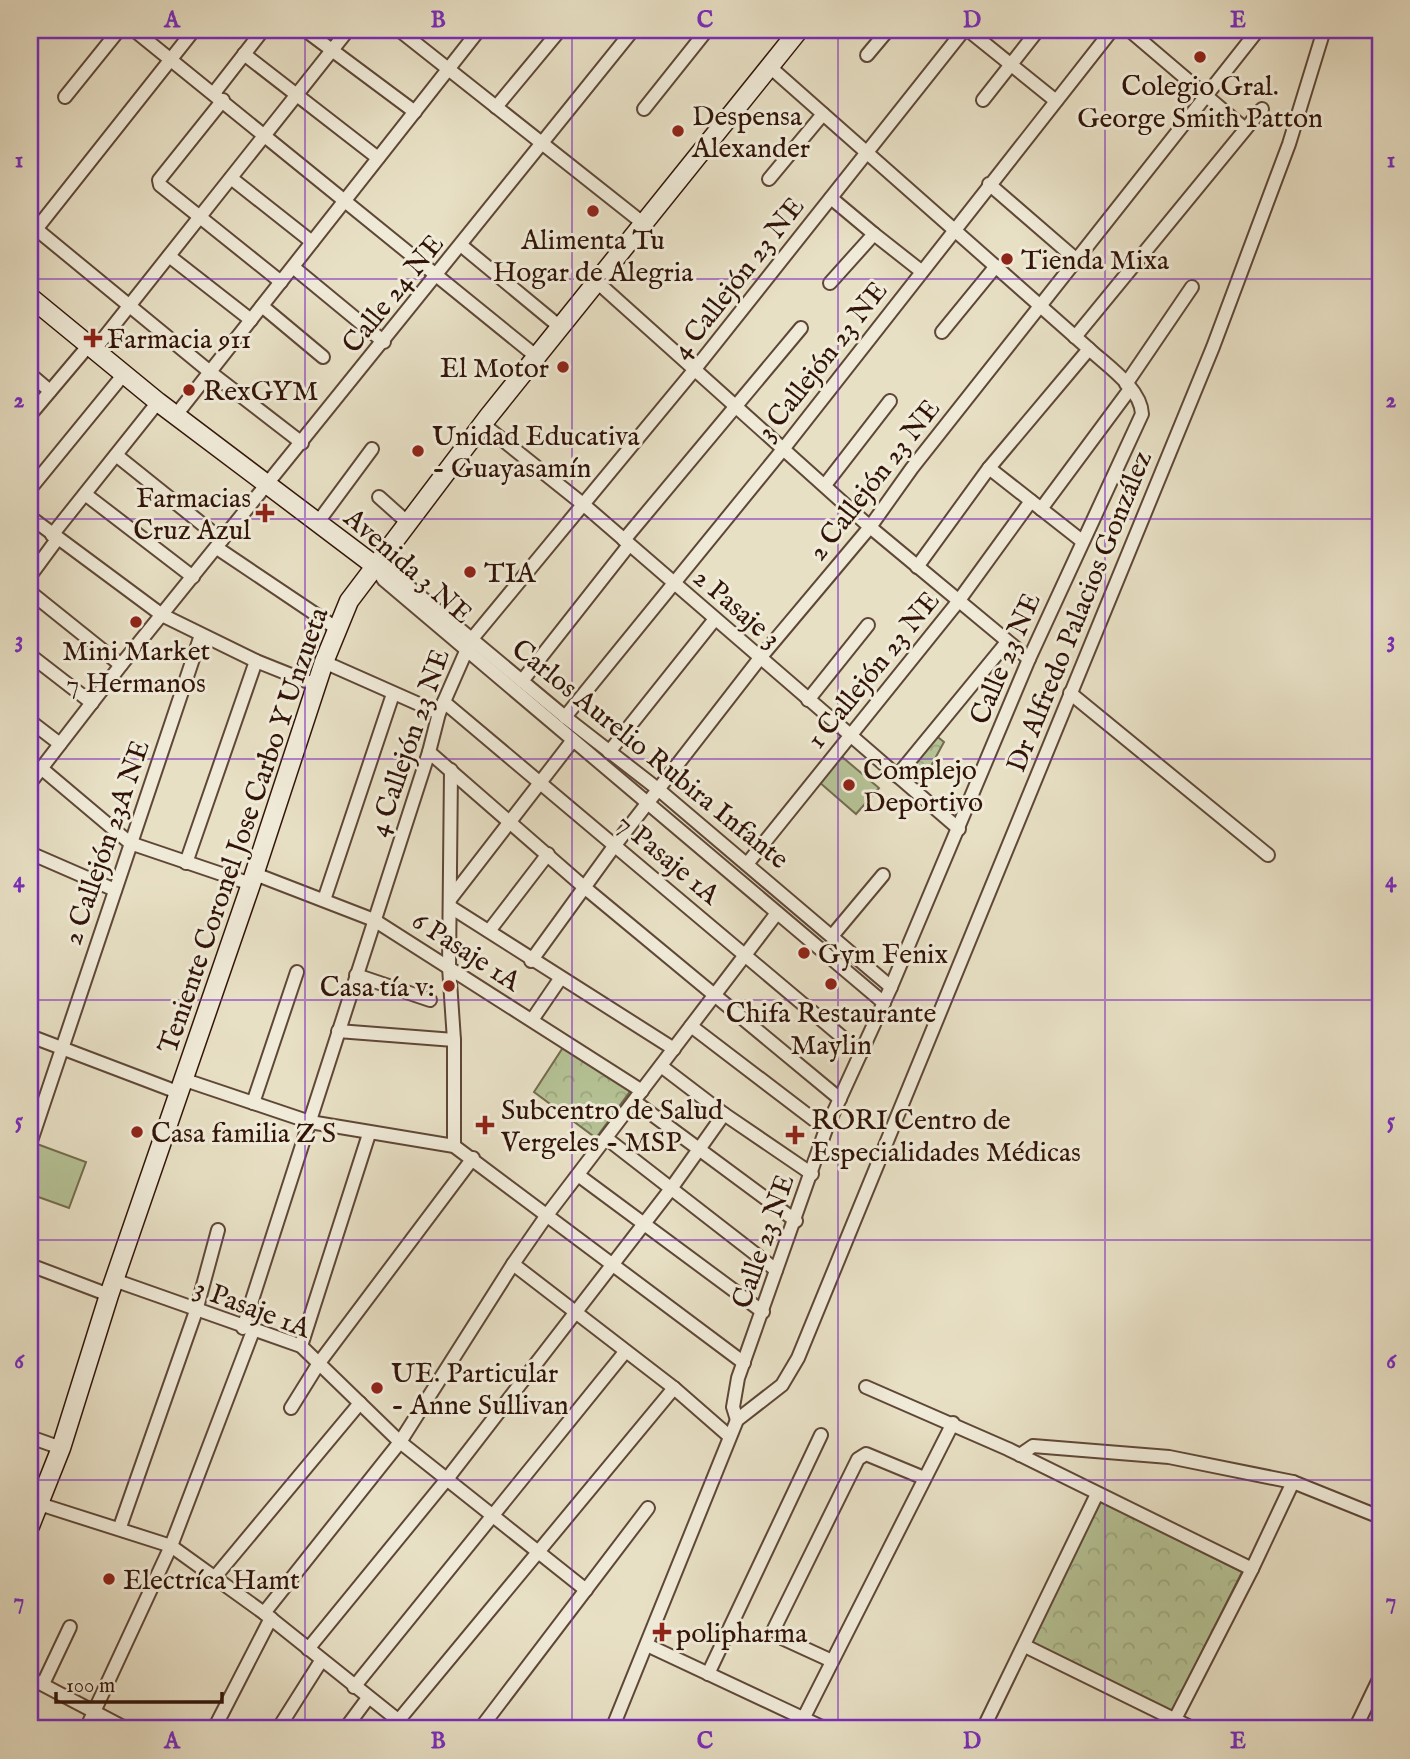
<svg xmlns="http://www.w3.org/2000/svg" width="1410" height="1759" viewBox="0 0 1410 1759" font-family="'IM FELL English',serif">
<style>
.grass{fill:#b5c295;stroke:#736b4e;stroke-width:2}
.park{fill:url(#park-crowns);stroke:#736b4e;stroke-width:2}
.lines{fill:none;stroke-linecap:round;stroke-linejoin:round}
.street-casing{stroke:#5f4737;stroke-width:16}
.secondary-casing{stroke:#311408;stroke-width:21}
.street{stroke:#f0ebd9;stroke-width:12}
.secondary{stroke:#f0ebd9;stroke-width:18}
.grid{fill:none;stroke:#7b2cbf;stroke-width:2;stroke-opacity:0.55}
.poi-dot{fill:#8f2418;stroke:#f0ebd9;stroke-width:2.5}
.labels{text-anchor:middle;stroke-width:6;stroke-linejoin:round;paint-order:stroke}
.poi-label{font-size:28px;fill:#311408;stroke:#f0ebd9;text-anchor:start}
.street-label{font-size:28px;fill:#311408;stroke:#f0ebd9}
.neatline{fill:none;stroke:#7b2cbf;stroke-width:2.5}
.grid-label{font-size:23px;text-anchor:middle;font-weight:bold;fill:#7b2cbf}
</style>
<defs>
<pattern id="park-crowns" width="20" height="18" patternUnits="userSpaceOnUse" patternTransform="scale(1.75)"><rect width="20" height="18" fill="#b5c295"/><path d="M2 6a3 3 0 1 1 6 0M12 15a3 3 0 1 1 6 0" fill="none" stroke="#9ca67f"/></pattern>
</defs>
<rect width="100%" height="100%" fill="#e8e0c5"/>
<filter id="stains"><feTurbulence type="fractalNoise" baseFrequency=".00286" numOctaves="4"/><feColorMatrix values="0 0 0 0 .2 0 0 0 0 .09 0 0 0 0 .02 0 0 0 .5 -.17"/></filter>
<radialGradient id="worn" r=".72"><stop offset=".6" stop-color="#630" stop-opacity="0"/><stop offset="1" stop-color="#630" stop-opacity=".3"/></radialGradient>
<!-- grass -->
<g class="grass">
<polygon points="841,756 879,788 856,814 819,782"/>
<polygon points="37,1144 86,1162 69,1208 30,1194 30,1164"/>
</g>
<!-- park -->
<g class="park">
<polygon points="934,734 944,742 919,788 901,774"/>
<polygon points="564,1046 631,1090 596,1138 534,1092"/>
<polygon points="1099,1501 1242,1572 1171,1714 1028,1642"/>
</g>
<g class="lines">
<!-- street casing -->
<g class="street-casing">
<g id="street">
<polyline points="134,30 537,357"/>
<polyline points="305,30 415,112"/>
<polyline points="399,30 644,224"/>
<polyline points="968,30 1056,101"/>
<polyline points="1129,30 1244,128"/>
<polyline points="244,54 378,158"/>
<polyline points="867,55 888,30"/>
<polyline points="214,93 263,30"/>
<polyline points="65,97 119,30"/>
<polyline points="223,100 159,180 160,185 281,282"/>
<polyline points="983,100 1038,30"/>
<polyline points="496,107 560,30"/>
<polyline points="644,109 707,30"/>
<polyline points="231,178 312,242"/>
<polyline points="769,179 823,114"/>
<polyline points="989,184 1078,261"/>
<polyline points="831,198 874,234"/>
<polyline points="30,224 210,372 302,443"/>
<polyline points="30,237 194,30"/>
<polyline points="462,246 560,327"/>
<polyline points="169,256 251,320"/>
<polyline points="293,267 384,342"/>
<polyline points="596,281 870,527 1029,659"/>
<polyline points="830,283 874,234 921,271"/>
<polyline points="262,306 323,357"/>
<polyline points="942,332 996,266"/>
<polyline points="1075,337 1262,109"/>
<polyline points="95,349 348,30"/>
<polyline points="30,374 50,391"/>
<polyline points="1126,384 1192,287"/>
<polyline points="30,415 89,345"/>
<polyline points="176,415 479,30"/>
<polyline points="484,425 584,505 959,829"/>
<polyline points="116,455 222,540"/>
<polyline points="989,468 1082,541"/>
<polyline points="825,485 890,401"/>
<polyline points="30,489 124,374"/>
<polyline points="85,494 193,577"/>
<polyline points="379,497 407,522"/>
<polyline points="1041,509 1130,389"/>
<polyline points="30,517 162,615 256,661 316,685"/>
<polyline points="318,522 372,449"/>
<polyline points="52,535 158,402"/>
<polyline points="624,540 801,328"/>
<polyline points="217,548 336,628"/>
<polyline points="374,565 384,580 884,1003"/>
<polyline points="374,565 390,571 565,717 659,790 891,987"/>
<polyline points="917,567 989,468 1089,349"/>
<polyline points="30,576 58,538"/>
<polyline points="30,592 121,665"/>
<polyline points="30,655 92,703"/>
<polyline points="324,662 439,713"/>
<polyline points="522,681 629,545"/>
<polyline points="1070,693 1268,855"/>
<polyline points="808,700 868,625"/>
<polyline points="444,702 861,1053"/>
<polyline points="565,717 784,448 1112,30"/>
<polyline points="30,721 60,744"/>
<polyline points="429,752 584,887 840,1099"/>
<polyline points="609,752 715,619"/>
<polyline points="41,768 130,843 251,884"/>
<polyline points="451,770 449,967 454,1040 454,1146"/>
<polyline points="897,776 1007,642"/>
<polyline points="30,783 121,665 633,30"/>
<polyline points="30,853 115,890"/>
<polyline points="186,863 256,661"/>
<polyline points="747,864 957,603 1031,501"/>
<polyline points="255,874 374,920 642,1091"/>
<polyline points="451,898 573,740"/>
<polyline points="324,900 393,694"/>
<polyline points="452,908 674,1049"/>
<polyline points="489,931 548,854"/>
<polyline points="832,936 883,875"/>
<polyline points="531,961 615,845 760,658 870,527 912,468 1258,30"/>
<polyline points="356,975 430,1000"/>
<polyline points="532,1020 560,979"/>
<polyline points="691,1026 826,1129"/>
<polyline points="338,1031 454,1040"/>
<polyline points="30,1036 180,1093"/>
<polyline points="661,1066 724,1114 812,1174"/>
<polyline points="185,1080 310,1122 454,1146 744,1363"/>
<polyline points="634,1101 796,1221"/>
<polyline points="253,1103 297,972"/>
<polyline points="606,1138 776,1270"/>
<polyline points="30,1144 201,635"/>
<polyline points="578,1175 763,1312"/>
<polyline points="513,1264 674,1388 729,1436"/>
<polyline points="30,1265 109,1295"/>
<polyline points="114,1280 301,1346 400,1442 586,1590"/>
<polyline points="243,1328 429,752 439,713 471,640 695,369 964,30"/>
<polyline points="301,1346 369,1134"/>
<polyline points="866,1387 1008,1449 1252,1569"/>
<polyline points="291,1408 319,1363 473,1158"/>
<path d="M737,1420L733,1407L738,1378L826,1129L891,987L1029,659L1142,414C1141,388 1106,365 1089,349L770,67"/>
<polyline points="30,1437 61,1448"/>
<polyline points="1020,1455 1033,1446 1169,1457 1293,1482 1380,1517"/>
<polyline points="30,1501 171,1546 264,1613 409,1729"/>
<polyline points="120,1527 196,1311 218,1230"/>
<polyline points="215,1577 360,1403"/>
<polyline points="264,1613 400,1442 513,1264 547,1215 777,913"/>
<polyline points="647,1645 826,1729"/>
<polyline points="1025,1646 1194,1729"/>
<polyline points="308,1649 447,1479 670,1190 724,1114"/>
<polyline points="832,1661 784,1639 774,1629 858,1459 866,1454 924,1478"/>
<polyline points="708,1674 821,1435"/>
<polyline points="30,1678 127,1729"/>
<polyline points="43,1684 70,1627"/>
<polyline points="354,1687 625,1352"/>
<polyline points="1175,1719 1252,1569 1293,1482"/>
<polyline points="398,1721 674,1388"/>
<polyline points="86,1729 171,1546 253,1331"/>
<polyline points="214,1729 271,1618"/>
<polyline points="278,1729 321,1661"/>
<polyline points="345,1729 368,1698"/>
<polyline points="480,1729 648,1508"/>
<polyline points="612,1729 737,1420 782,1385 798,1358 1213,347 1289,144 1324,30"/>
<polyline points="798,1729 953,1423"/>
<polyline points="983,1729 1097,1494"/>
<polyline points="1355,1729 1380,1677"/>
</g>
</g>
<!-- secondary casing -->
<g class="secondary-casing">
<g id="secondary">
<polyline points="30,297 158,402 374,565"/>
<polyline points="30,1526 61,1448 109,1295 251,884 324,662 349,601 488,417 799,30"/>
</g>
</g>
<!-- street -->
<use href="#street" class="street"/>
<!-- secondary -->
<use href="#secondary" class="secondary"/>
</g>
<!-- grid -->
<path class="grid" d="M305,30V1729M572,30V1729M838,30V1729M1105,30V1729M30,279H1380M30,519H1380M30,759H1380M30,1000H1380M30,1240H1380M30,1480H1380"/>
<!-- markers -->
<g class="poi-dot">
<circle cx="1200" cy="57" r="7"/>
<circle cx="678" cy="131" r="7"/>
<circle cx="593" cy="211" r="7"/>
<circle cx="1007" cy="259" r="7"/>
<path d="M89.5 327.5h7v7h7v7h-7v7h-7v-7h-7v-7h7z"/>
<circle cx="563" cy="367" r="7"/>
<circle cx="189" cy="390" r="7"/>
<circle cx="418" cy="451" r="7"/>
<path d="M261.5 502.5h7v7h7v7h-7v7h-7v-7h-7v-7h7z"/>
<circle cx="470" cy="572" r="7"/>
<circle cx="136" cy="622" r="7"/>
<circle cx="849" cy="785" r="7"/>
<circle cx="804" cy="953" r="7"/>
<circle cx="831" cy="984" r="7"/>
<circle cx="449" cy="986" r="7"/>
<path d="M481.5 1114.5h7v7h7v7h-7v7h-7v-7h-7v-7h7z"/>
<circle cx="137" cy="1132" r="7"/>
<path d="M791.5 1124.5h7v7h7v7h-7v7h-7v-7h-7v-7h7z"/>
<circle cx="377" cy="1388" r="7"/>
<circle cx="109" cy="1579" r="7"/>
<path d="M658.5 1621.5h7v7h7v7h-7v7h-7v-7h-7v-7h7z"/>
</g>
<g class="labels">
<!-- poi labels -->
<g class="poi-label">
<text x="1200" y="95" text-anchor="middle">Colegio Gral.<tspan x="1200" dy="32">George Smith Patton</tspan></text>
<text x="692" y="125">Despensa<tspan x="692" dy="32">Alexander</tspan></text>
<text x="593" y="249" text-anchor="middle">Alimenta Tu<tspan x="593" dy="32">Hogar de Alegria</tspan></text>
<text x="1021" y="269">Tienda Mixa</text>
<text x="107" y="348">Farmacia 911</text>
<text x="549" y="377" text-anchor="end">El Motor</text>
<text x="203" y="400">RexGYM</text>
<text x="432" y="445">Unidad Educativa<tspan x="432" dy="32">- Guayasamín</tspan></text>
<text x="251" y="507" text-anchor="end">Farmacias<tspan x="251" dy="32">Cruz Azul</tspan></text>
<text x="484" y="582">TIA</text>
<text x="136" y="660" text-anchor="middle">Mini Market<tspan x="136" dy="32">7 Hermanos</tspan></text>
<text x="863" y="779">Complejo<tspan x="863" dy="32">Deportivo</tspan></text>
<text x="818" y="963">Gym Fenix</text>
<text x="435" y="996" text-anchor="end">Casa tía v:</text>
<text x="831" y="1022" text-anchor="middle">Chifa Restaurante<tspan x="831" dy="32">Maylin</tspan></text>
<text x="501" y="1119">Subcentro de Salud<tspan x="501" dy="32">Vergeles - MSP</tspan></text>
<text x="811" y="1129">RORI Centro de<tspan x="811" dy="32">Especialidades Médicas</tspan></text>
<text x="151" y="1142">Casa familia Z S</text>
<text x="391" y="1382">UE. Particular<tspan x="391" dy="32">- Anne Sullivan</tspan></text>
<text x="123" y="1589">Electríca Hamt</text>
<text x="676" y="1642">polipharma</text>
</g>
<!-- street labels -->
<g class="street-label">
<text transform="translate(737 277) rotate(-52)" y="10">4 Callejón 23 NE</text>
<text transform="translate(392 293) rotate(-51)" y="10">Calle 24 NE</text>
<text transform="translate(821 360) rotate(-52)" y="10">3 Callejón 23 NE</text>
<text transform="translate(873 479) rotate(-52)" y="10">2 Callejón 23 NE</text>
<text transform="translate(409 565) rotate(41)" y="10">Avenida 3 NE</text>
<text transform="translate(738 607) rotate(41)" y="10">2 Pasaje 3</text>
<text transform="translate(1078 611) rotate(-68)" y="10">Dr Alfredo Palacios González</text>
<text transform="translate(1004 658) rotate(-67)" y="10">Calle 23 NE</text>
<text transform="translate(872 669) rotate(-51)" y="10">1 Callejón 23 NE</text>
<text transform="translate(408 742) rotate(-71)" y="10">4 Callejón 23 NE</text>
<text transform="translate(651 753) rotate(39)" y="10">Carlos Aurelio Rubira Infante</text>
<text transform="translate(242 830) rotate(-71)" y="10">Teniente Coronel Jose Carbo Y Unzueta</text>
<text transform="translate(105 842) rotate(-71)" y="10">2 Callejón 23A NE</text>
<text transform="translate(669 858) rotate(40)" y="10">7 Pasaje 1A</text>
<text transform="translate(467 950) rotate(33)" y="10">6 Pasaje 1A</text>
<text transform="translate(762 1241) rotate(-71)" y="10">Calle 23 NE</text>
<text transform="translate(253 1307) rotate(21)" y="10">3 Pasaje 1A</text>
</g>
</g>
<!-- margin -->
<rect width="1410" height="1759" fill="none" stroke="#e8e0c5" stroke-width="77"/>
<!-- scale -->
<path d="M56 1692v10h166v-10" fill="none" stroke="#311408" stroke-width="3.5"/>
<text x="66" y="1692" font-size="21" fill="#311408" stroke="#f0ebd9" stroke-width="5" paint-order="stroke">100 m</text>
<rect x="38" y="38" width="1334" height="1682" class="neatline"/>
<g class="grid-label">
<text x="172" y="27">A</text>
<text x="438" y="27">B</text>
<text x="705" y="27">C</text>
<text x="972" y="27">D</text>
<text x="1238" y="27">E</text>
<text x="19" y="167">1</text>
<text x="1391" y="167">1</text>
<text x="19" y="407">2</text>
<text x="1391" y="407">2</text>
<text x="19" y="647">3</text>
<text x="1391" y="647">3</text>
<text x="19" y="887">4</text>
<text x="1391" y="887">4</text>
<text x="19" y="1128">5</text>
<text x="1391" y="1128">5</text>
<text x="19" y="1368">6</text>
<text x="1391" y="1368">6</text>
<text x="19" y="1608">7</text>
<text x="1391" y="1608">7</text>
<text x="172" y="1748">A</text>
<text x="438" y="1748">B</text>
<text x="705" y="1748">C</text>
<text x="972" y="1748">D</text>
<text x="1238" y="1748">E</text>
</g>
<rect width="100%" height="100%" filter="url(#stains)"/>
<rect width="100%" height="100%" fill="url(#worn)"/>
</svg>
